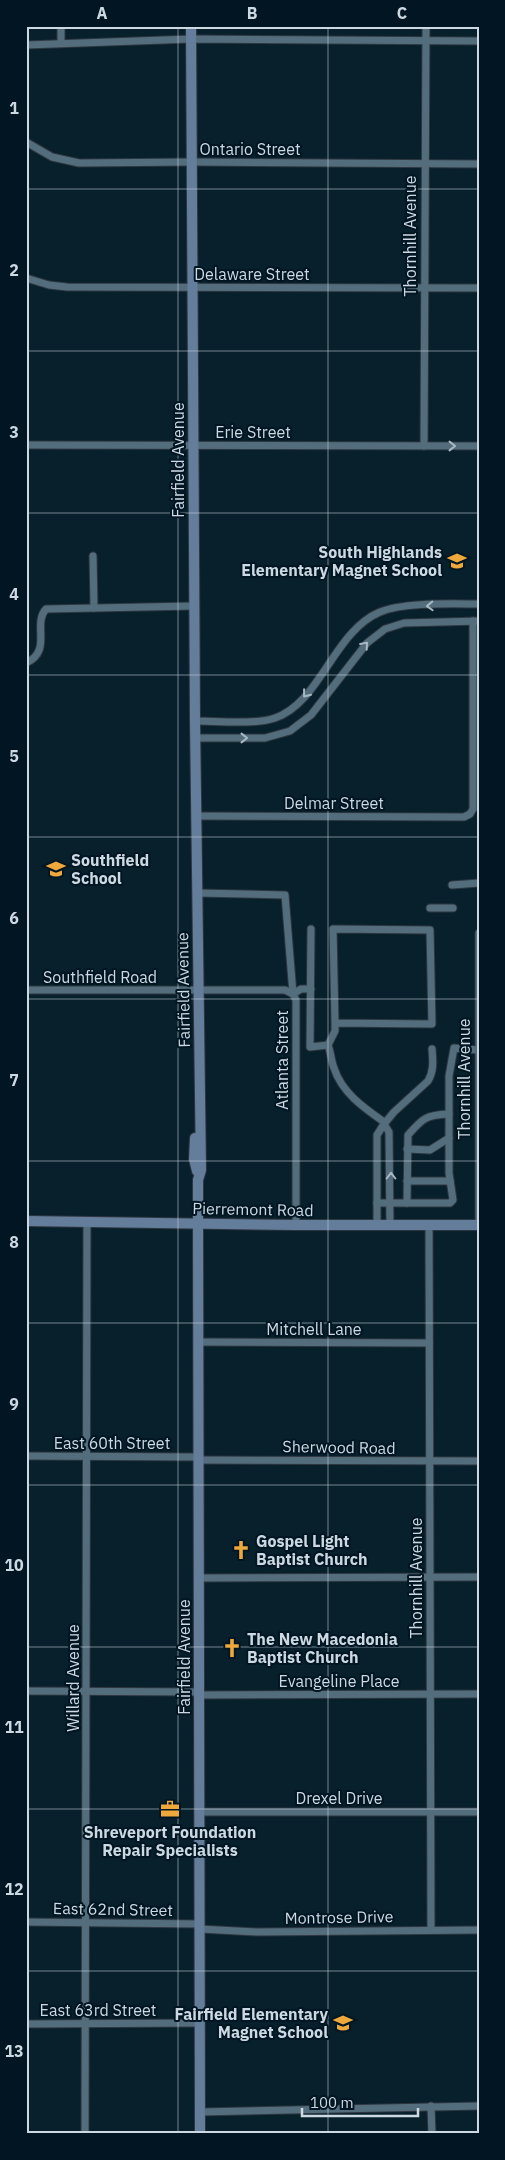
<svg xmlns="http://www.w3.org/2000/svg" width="505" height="2160" viewBox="0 0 505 2160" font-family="'IBM Plex Sans',sans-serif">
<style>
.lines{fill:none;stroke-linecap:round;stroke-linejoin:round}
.street-casing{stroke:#2d3741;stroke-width:9}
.secondary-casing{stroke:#2d3741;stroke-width:12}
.street{stroke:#546d7c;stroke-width:7}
.secondary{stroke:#647d9a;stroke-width:10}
.oneway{stroke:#a8b9c3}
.grid{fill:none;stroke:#ccd9e2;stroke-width:1;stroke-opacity:0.55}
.labels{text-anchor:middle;stroke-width:4;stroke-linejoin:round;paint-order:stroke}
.street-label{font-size:16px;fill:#ccd9e2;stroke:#011622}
.poi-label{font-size:16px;font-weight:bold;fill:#ccd9e2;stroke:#011622;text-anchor:start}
.neatline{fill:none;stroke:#ccd9e2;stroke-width:2}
.grid-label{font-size:16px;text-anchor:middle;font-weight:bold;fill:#ccd9e2}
</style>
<rect width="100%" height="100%" fill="#08202c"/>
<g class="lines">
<!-- street casing -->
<g class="street-casing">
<g id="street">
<polyline points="61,43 61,26"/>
<polyline points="26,45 191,39 479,41"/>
<polyline points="26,142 52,157 79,163 192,162 479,164"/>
<polyline points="26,278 49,285 67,287 479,288"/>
<polyline points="26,445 479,446"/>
<polyline points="424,446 426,26"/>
<polyline points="93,556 94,608"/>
<path d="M26,663C53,651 32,624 46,609L194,606"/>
<path d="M195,721C216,721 255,725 275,718C320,703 334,631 380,612C404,602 452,604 479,604"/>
<polyline points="195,738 265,738 290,731 311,715 367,643 385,629 404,623 479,621"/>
<polyline points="196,816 464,817 470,814 473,809 473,621"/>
<polyline points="452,885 479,883"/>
<polyline points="197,893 285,895 293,994 296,1000 296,1225"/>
<polyline points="430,908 453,908"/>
<polyline points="311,929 310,1047 328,1045 335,1031 335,1023 333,929 430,930 432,1024 335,1023"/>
<polyline points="26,990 285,990 293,994 301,989 311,989"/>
<path d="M328,1045C331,1053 331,1061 334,1068C342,1093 364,1108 384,1122"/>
<path d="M384,1124L394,1112L428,1081C434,1071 433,1061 432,1049"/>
<polyline points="407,1149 430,1150 449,1138"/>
<polyline points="407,1181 450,1181"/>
<polyline points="377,1203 450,1203 453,1200 449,1173 449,1076 454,1048 478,1050"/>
<path d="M407,1203L408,1135C423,1118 426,1115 449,1114"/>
<polyline points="377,1225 377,1135 384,1124 389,1132 390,1225"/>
<polyline points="429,1225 431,1930"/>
<polyline points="479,1225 479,933"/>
<polyline points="198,1342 429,1343"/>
<polyline points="26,1456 198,1457"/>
<polyline points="198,1460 479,1461"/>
<polyline points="198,1578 479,1577"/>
<polyline points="26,1691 199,1692"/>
<polyline points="199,1695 479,1694"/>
<polyline points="199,1812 479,1812"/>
<polyline points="26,1922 200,1924"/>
<polyline points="200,1929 257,1932 479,1930"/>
<polyline points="26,2024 200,2023"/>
<polyline points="431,2106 432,2134"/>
<polyline points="200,2112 479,2106"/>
<polyline points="85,2134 87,1221"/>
</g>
</g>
<!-- secondary casing -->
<g class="secondary-casing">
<g id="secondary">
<polyline points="191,26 195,721 201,1170 198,1180 198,1224 200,2134"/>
<polyline points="195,1138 194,1159 197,1171"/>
<polyline points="26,1221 296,1225 479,1225"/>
</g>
</g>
<!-- street -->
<use href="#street" class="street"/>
<!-- secondary -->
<use href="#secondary" class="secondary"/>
</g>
<!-- one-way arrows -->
<defs><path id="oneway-chevron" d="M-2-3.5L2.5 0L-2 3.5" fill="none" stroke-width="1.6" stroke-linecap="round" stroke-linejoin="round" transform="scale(1.25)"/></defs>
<g class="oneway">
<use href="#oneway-chevron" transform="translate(452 446)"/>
<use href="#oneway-chevron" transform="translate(430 606) rotate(178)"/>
<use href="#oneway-chevron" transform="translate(365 645) rotate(-49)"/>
<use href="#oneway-chevron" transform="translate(306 694) rotate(128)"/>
<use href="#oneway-chevron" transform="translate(244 738)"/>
<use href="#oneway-chevron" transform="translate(391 1176) rotate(-90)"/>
</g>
<!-- grid -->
<path class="grid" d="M178,26V2134M328,26V2134M26,189H479M26,351H479M26,513H479M26,675H479M26,837H479M26,999H479M26,1161H479M26,1323H479M26,1485H479M26,1647H479M26,1809H479M26,1971H479"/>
<!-- icons -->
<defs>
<g id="school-bare" transform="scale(1.5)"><path d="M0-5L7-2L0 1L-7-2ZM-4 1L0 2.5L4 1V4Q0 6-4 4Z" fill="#eea83c" stroke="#011622" stroke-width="2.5" paint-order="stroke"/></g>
<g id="church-bare" transform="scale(1.5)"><path d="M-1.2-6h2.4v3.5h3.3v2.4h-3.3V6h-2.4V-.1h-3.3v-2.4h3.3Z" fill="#eea83c" stroke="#011622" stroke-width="2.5" paint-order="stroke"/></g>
<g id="office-bare" transform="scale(1.5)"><path d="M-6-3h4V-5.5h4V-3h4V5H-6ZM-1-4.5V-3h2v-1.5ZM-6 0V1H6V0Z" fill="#eea83c" stroke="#011622" stroke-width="2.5" paint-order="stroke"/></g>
</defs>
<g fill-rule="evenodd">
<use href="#school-bare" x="457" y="561"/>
<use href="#school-bare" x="56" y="869"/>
<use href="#church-bare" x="241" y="1550"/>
<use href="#church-bare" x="232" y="1648"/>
<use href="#office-bare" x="170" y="1809"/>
<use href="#school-bare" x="343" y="2023"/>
</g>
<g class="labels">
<!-- street labels -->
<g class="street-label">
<text x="250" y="155">Ontario Street</text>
<text transform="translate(410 236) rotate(-90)" y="6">Thornhill Avenue</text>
<text x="252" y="280">Delaware Street</text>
<text x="253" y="438">Erie Street</text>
<text transform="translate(178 460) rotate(-90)" y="6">Fairfield Avenue</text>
<text x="334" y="809">Delmar Street</text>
<text x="100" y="983">Southfield Road</text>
<text transform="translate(183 990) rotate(-91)" y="6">Fairfield Avenue</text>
<text transform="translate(282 1060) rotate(-90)" y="6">Atlanta Street</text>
<text transform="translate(464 1079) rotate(-90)" y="6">Thornhill Avenue</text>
<text transform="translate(253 1209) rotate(1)" y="6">Pierremont Road</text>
<text x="314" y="1335">Mitchell Lane</text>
<text x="112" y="1449">East 60th Street</text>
<text transform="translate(339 1447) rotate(1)" y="6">Sherwood Road</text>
<text transform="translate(416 1578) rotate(-90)" y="6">Thornhill Avenue</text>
<text transform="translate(184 1657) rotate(-90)" y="6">Fairfield Avenue</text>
<text transform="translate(73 1678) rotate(-90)" y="6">Willard Avenue</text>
<text x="339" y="1687">Evangeline Place</text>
<text x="339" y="1804">Drexel Drive</text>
<text transform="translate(113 1909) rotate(1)" y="6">East 62nd Street</text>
<text transform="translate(339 1917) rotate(-1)" y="6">Montrose Drive</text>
<text x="98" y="2016">East 63rd Street</text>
</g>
<!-- poi labels -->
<g class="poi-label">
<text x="442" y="558" text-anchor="end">South Highlands<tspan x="442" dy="18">Elementary Magnet School</tspan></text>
<text x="71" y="866">Southfield<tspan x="71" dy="18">School</tspan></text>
<text x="256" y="1547">Gospel Light<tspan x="256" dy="18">Baptist Church</tspan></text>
<text x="247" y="1645">The New Macedonia<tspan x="247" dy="18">Baptist Church</tspan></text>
<text x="170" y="1838" text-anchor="middle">Shreveport Foundation<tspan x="170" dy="18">Repair Specialists</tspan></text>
<text x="328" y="2020" text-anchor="end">Fairfield Elementary<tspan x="328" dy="18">Magnet School</tspan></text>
</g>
</g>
<!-- border -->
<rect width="505" height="2160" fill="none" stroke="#011622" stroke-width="55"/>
<!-- scale -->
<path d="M302 2108v8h116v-8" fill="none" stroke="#ccd9e2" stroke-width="2.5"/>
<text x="310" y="2108" font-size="15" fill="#ccd9e2" stroke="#011622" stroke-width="4" paint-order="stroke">100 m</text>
<rect x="28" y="28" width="450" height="2104" class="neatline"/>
<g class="grid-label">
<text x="102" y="19">A</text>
<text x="252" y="19">B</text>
<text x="402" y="19">C</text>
<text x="14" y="114">1</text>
<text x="14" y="276">2</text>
<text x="14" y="438">3</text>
<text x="14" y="600">4</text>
<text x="14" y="762">5</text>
<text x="14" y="924">6</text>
<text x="14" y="1086">7</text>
<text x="14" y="1248">8</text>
<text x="14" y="1410">9</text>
<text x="14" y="1571">10</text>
<text x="14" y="1733">11</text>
<text x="14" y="1895">12</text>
<text x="14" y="2057">13</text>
</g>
</svg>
